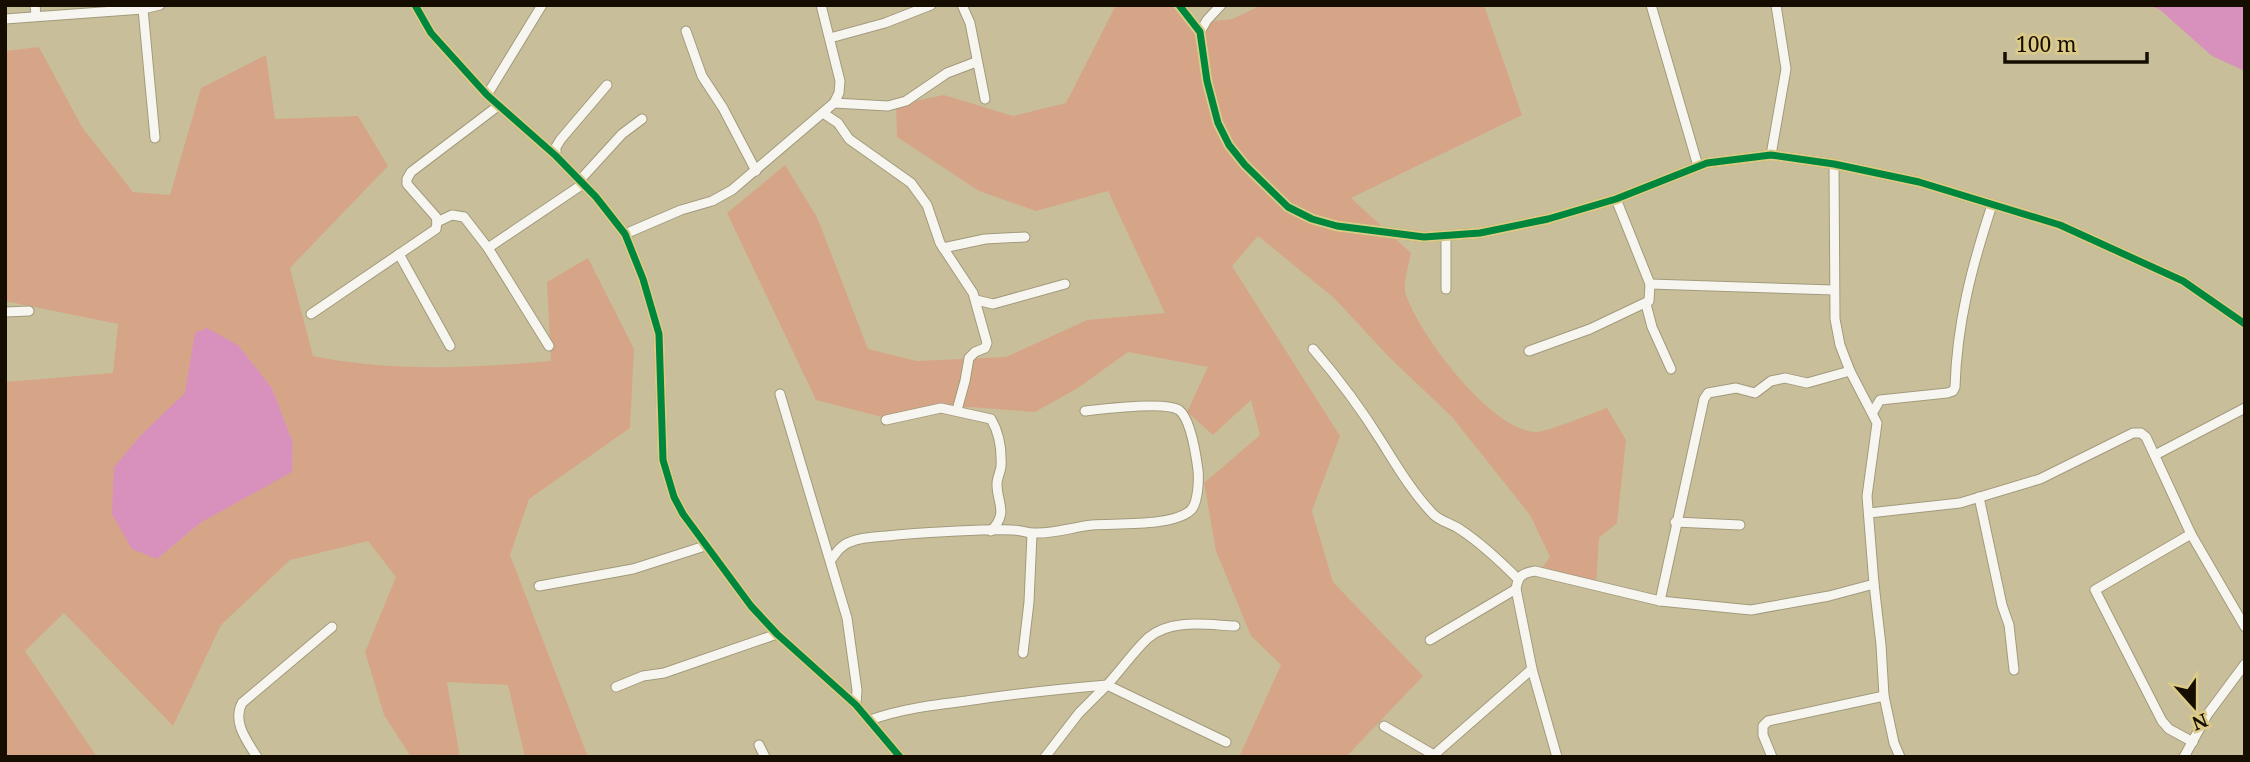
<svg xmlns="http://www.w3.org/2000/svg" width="2250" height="762" viewBox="0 0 2250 762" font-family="'Noto Serif',serif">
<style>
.green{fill:#d6a588;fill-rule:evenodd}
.water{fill:#d890bc}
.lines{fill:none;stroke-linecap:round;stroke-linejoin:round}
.street-casing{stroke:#a29a7c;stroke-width:11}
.street{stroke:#f7f5f0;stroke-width:9}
.cycleway-casing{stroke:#dcca86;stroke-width:11}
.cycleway{stroke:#00873e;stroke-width:7}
</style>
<rect width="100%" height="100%" fill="#c8bf9a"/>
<!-- green -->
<g class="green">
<path d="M1116,5H1189L1193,23L1232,19L1262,5H1484L1522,115L1351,198L1411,253C1409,265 1402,285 1406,295C1420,335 1490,430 1536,432C1546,432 1594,413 1607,408L1626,440L1617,523L1599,538L1596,586L1538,573L1550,557L1530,515L1452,417L1390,358L1334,298L1258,236L1232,266L1340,436L1312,511L1333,582L1423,676L1346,757H1239L1281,665L1251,636L1216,551L1204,483L1260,435L1251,400L1213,435L1187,412L1208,367L1128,352L1078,388L1035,412L970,407L882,417L816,400L727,213L785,165L817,217L868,349L917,361L1006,357L1087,320L1165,313L1108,191L1036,211L979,191L897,137L896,105L944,95L1013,116L1066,103Z"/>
<path d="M39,47L82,127L133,192L170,195L201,88L266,55L275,119L358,116L388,166L290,268L313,356C391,372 472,368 551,361L547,282L588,258L634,349L630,428L529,499L510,555L588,757H525L508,685L447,682L460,757H411L384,715L365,652L396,577L368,541L290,560L221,625L173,726L64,613L25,651L97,757H5V382L113,373L118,324L5,301V51ZM238,345L272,388L293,443L292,471L200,523L157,559L114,468L141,435Z"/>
</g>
<!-- water -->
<g class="water">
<polygon points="2148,5 2245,5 2245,71 2212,56 2159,9"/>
<polygon points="207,328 238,345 272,388 293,443 292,472 200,523 157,559 132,549 112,514 114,467 141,435 185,393 195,333"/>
</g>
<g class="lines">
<!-- street casing -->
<g class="street-casing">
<g id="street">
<polyline points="35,5 36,16"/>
<polyline points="415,5 431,33 487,95 556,156 596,197 625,234 643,279 659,334 663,460 674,497 683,514 751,606 777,634 856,705 900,757"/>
<polyline points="962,5 970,23 985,99"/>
<polyline points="1179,5 1200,32 1207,81 1218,123 1229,145 1245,165 1288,207 1312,219 1337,226 1424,237 1480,233 1548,219 1616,199 1707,163 1771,155 1834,164 1919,182 2060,225 2183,281 2245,324"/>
<polyline points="1651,5 1698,166"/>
<polyline points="143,9 155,138"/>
<polyline points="5,19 143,9 160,5"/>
<polyline points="686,31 702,76 723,108 756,171"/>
<polyline points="1200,32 1207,20 1221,5"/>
<polyline points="830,38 885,23 931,5"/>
<polyline points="487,95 542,5"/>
<polyline points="834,103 888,106 906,101 947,73 976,62"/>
<polyline points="823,113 838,123 849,139 911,183 927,205 940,243 973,293 987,343 985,348 975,352 969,358 965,381 957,410"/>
<polyline points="1771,155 1786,69 1776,5"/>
<polyline points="556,156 556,147 561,139 607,85"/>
<polyline points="1834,164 1835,319 1840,345 1850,371 1877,423 1867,496 1874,584 1881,645 1884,696 1894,743 1900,757"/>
<polyline points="580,180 622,134 642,119"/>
<polyline points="437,222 436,217 407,184 407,179 411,172 498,106"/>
<polyline points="625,234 681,210 712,201 732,190 834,103 839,93 840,81 821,5"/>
<polyline points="1446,237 1446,289"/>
<polyline points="488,248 549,346"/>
<polyline points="943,248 985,239 1025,237"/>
<polyline points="399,254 450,346"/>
<polyline points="1650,284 1834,290"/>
<polyline points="976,300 993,304 1065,284"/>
<polyline points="1646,304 1652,327 1671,369"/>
<polyline points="5,312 29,311"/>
<polyline points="311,314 436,229 437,222 452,215 464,217 488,248 583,184"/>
<path d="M1313,349C1339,379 1362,410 1383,444C1398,468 1413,493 1433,514C1441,522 1451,523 1461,530C1482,544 1500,561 1518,579"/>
<polyline points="1529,351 1590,329 1649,301 1650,284 1616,199"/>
<polyline points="780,394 847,618 857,690 856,705"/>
<path d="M1873,412L1880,400L1947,393L1953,391L1955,387C1957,322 1972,266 1992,205"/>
<path d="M886,420L941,408L991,419C1000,434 1002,449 1001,467C1000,473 997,478 997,484C997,504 1009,512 991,531"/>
<polyline points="2155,455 2245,408"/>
<polyline points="1979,497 2002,605 2009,625 2014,670"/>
<polyline points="1869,513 1960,503 2040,479 2133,433 2141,433 2146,437 2191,534 2245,627"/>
<polyline points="1675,522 1740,525"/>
<polyline points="2191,534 2095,590 2162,721 2169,729 2193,742"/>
<path d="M831,560C836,553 841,545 850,542C864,536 882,537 897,535C936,532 974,529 1013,530C1021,530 1027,533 1034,533C1054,534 1073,527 1092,525C1116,523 1173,527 1191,510C1198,503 1199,480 1198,470C1196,455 1191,419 1179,410C1166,401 1102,409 1085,411"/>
<polyline points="539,586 633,569 705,546"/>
<polyline points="1660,601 1704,399 1708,393 1736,388 1755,393 1771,381 1785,378 1807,383 1850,371"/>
<polyline points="1430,640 1516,589"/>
<polyline points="1023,653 1029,602 1032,534"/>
<polyline points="616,687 643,676 664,673 777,634"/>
<path d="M870,720C901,709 933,705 966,701C1013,694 1060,689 1107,685C1121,670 1133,652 1148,638C1171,618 1208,625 1235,626"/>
<polyline points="1384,726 1434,755"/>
<polyline points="759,745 765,757"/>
<path d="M257,757C247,741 232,722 242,703L332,627"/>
<polyline points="1045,757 1079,713 1107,685 1226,742"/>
<polyline points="1435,757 1434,755 1443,747 1532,669"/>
<path d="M1557,757L1532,669L1516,589C1518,576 1522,573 1535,571L1660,601L1751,610L1829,596L1874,584"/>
<polyline points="1772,757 1763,735 1763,726 1768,721 1884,696"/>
<polyline points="2184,757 2207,715 2245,664"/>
</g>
</g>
<!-- street -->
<use href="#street" class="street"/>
<!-- cycleway casing -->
<g class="cycleway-casing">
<g id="cycleway">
<polyline points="415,5 431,33 487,95 556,156 596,197 625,234 643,279 659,334 663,460 674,497 683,514 751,606 777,634 856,705 900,757"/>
<polyline points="1179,5 1200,32 1207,81 1218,123 1229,145 1245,165 1288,207 1312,219 1337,226 1424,237 1480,233 1548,219 1616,199 1707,163 1771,155 1834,164 1919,182 2060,225 2183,281 2245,324"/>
</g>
</g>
<!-- cycleway -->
<use href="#cycleway" class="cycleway"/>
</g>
<!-- border -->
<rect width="2250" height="762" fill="none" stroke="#140d00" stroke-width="14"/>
<!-- north arrow -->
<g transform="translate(2194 706) rotate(159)" stroke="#dcca86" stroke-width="5" paint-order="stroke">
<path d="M0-5L12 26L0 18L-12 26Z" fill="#140d00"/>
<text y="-10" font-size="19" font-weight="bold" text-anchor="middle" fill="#140d00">N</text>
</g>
<!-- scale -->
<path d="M2005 52v10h142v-10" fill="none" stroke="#140d00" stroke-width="3.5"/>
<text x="2016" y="52" font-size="21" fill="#140d00" stroke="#dcca86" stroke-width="5" paint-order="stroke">100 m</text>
</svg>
